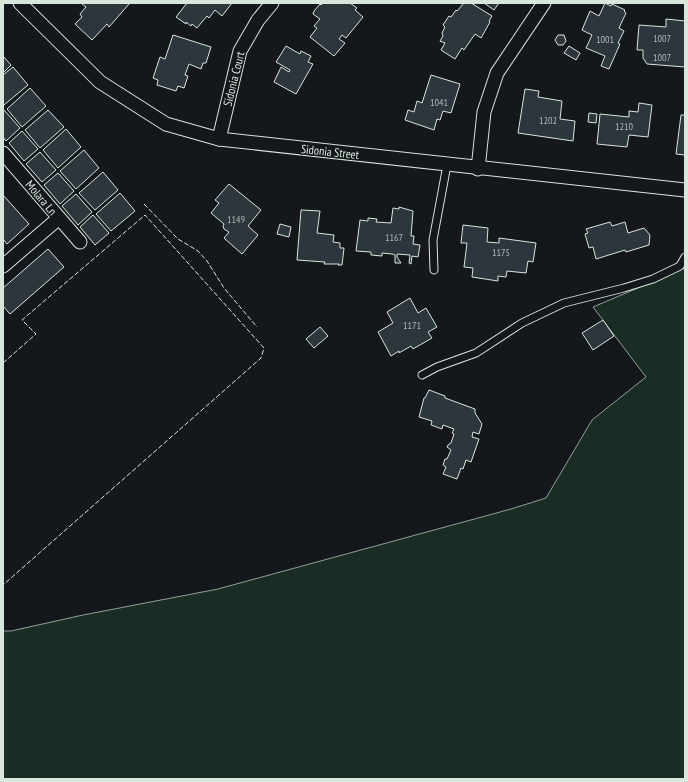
<svg xmlns="http://www.w3.org/2000/svg" width="688" height="782" viewBox="0 0 688 782" font-family="'PT Sans Narrow',sans-serif">
<style>
.green{fill:#1a2d24;stroke:#939e99}
.building{fill:#2c363c;stroke:#d8e6dc}
.lines{fill:none;stroke-linecap:round;stroke-linejoin:round}
.service-casing{stroke:#d8e6dc;stroke-width:9}
.minor-casing{stroke:#d8e6dc;stroke-width:15}
.service{stroke:#14181c;stroke-width:7}
.minor{stroke:#14181c;stroke-width:13}
.fence{stroke:#d8e6dc;stroke-width:1;stroke-dasharray:5 2;stroke-linecap:butt}
.labels{text-anchor:middle;stroke-width:3;stroke-linejoin:round;paint-order:stroke}
.number-label{font-size:10px;fill:#adbab4}
.street-label{font-size:12px;fill:#d8e6dc;stroke:#14181c}
</style>
<rect width="100%" height="100%" fill="#14181c"/>
<!-- green -->
<polygon class="green" points="685,268 685,779 3,779 3,631 11,631 83,615 218,589 511,509 546,498 592,420 646,377 593,307"/>
<!-- building -->
<g class="building">
<polygon points="81,3 128,3 129,4 109,27 107,24 92,40 75,24 82,17 80,14 86,7"/>
<polygon points="187,3 232,3 222,16 215,10 209,18 207,16 197,28 192,24 191,26 186,22 186,24 176,17"/>
<polygon points="323,3 350,3 357,8 355,10 363,17 346,38 342,35 339,39 345,43 334,56 310,37 317,28 314,26 320,19 313,14 314,11 320,4 321,5"/>
<polygon points="464,3 471,3 492,16 489,21 490,22 481,38 475,34 464,50 462,48 455,59 441,50 445,43 440,41 443,36 442,33 445,27 443,25 449,16 451,17 456,10 457,11"/>
<polygon points="484,3 499,3 494,10"/>
<polygon points="605,3 611,6 612,4 625,10 624,11 626,13 619,28 624,31 618,43 620,44 609,69 601,66 605,56 586,48 592,35 582,30 590,11 599,16"/>
<polygon points="666,19 685,21 685,67 647,64 643,58 643,50 637,50 639,25 666,27"/>
<polygon points="173,35 211,47 206,63 203,63 201,69 189,64 185,75 188,76 184,88 178,86 176,91 157,85 158,80 153,78 160,57 165,59"/>
<polygon points="558,35 564,35 566,41 563,45 558,45 555,40"/>
<polygon points="286,46 300,54 301,51 311,56 308,62 313,64 296,94 274,82 281,67 289,72 290,70 276,62"/>
<polygon points="569,46 580,53 576,60 564,53"/>
<polygon points="3,56 11,65 3,73"/>
<polygon points="13,67 28,85 4,105 3,104 3,75"/>
<polygon points="431,75 460,84 451,113 443,111 440,120 437,119 434,130 405,120 408,110 414,112 417,101 422,103"/>
<polygon points="30,88 46,106 22,127 7,109"/>
<polygon points="525,89 539,91 538,97 562,101 560,119 575,121 573,141 518,133"/>
<polygon points="639,103 652,105 648,137 629,135 627,147 597,144 600,114 629,117 629,111 638,112"/>
<polygon points="4,110 20,128 6,141 3,137 3,112"/>
<polygon points="48,110 64,127 40,148 25,130"/>
<polygon points="589,113 597,114 596,123 588,122"/>
<polygon points="681,115 685,115 685,155 676,154"/>
<polygon points="66,129 81,147 58,168 43,150"/>
<polygon points="22,131 38,149 24,161 9,143"/>
<polygon points="84,150 99,168 76,189 60,171"/>
<polygon points="40,152 56,170 42,182 26,164"/>
<polygon points="103,172 118,190 95,210 79,193"/>
<polygon points="58,173 74,191 60,204 44,185"/>
<polygon points="229,184 261,210 248,226 258,235 242,254 224,238 229,232 224,229 223,226 224,224 211,213 219,203 215,200"/>
<polygon points="120,193 135,211 111,231 96,214"/>
<polygon points="76,194 92,212 78,225 62,206"/>
<polygon points="3,195 29,224 7,244 3,239"/>
<polygon points="399,207 413,211 411,236 414,236 413,244 420,245 418,257 412,256 411,264 409,263 410,255 397,254 397,257 401,263 395,263 395,255 392,254 382,253 382,256 371,255 371,252 356,251 360,220 368,221 368,218 377,219 376,222 391,223 393,208 399,209"/>
<polygon points="301,210 320,211 317,233 334,235 333,242 340,243 340,248 344,248 342,265 338,265 339,264 324,264 325,262 297,260"/>
<polygon points="93,215 109,233 95,245 80,227"/>
<polygon points="610,222 612,226 625,222 628,233 644,228 650,235 649,245 626,252 625,250 596,259 593,247 589,248 585,234 588,233 586,229"/>
<polygon points="280,224 291,227 289,237 277,234"/>
<polygon points="463,225 488,228 487,242 499,243 499,238 536,243 533,262 528,261 526,273 507,271 506,277 498,276 498,281 472,277 473,268 464,267 467,243 461,243"/>
<polygon points="48,249 64,267 10,314 3,306 3,288"/>
<polygon points="410,298 418,313 426,308 437,327 428,332 432,338 413,349 411,346 399,353 399,351 391,356 378,332 393,323 387,312"/>
<polygon points="603,320 614,336 593,350 582,333"/>
<polygon points="320,327 328,336 314,348 306,339"/>
<polygon points="429,390 445,396 445,398 475,409 475,413 482,424 479,434 473,432 472,437 479,439 471,462 466,460 463,469 461,468 457,479 443,474 446,467 443,465 445,459 447,459 451,450 447,447 448,445 451,443 454,434 452,433 454,429 443,425 442,429 431,425 432,421 419,417 424,398 425,398"/>
</g>
<g class="lines">
<!-- service casing -->
<g class="service-casing">
<g id="service">
<polyline points="434,270 433,240 447,165"/>
<polyline points="422,375 437,367 476,353 522,323 564,303 624,288 653,279 680,266 685,257"/>
</g>
</g>
<!-- minor casing -->
<g class="minor-casing">
<g id="minor">
<polyline points="20,3 100,82 166,124 219,139 685,190"/>
<polyline points="219,139 240,51 258,20 272,3"/>
<polyline points="3,153 80,242"/>
<polyline points="478,169 484,112 497,73 544,3"/>
<polyline points="3,266 59,218"/>
</g>
</g>
<!-- service -->
<use href="#service" class="service"/>
<!-- minor -->
<use href="#minor" class="minor"/>
<!-- fence -->
<g class="fence">
<polyline points="144,204 178,239 198,251 207,261 224,288 257,327"/>
<polyline points="3,363 36,334 22,320 145,215 264,348 261,358 3,585"/>
</g>
</g>
<g class="labels">
<!-- number labels -->
<g class="number-label">
<text x="662" y="42">1007</text>
<text x="605" y="43">1001</text>
<text x="662" y="61">1007</text>
<text x="439" y="106">1041</text>
<text x="548" y="124">1202</text>
<text x="624" y="130">1210</text>
<text x="236" y="223">1149</text>
<text x="394" y="241">1167</text>
<text x="501" y="256">1175</text>
<text x="412" y="329">1171</text>
</g>
<!-- street labels -->
<g class="street-label">
<text transform="translate(234 79) rotate(-76)" y="4">Sidonia Court</text>
<text transform="translate(330 152) rotate(6)" y="4">Sidonia Street</text>
<text transform="translate(41 198) rotate(50)" y="4">Molara Ln</text>
</g>
</g>
<!-- border -->
<rect width="688" height="782" fill="none" stroke="#d8e6dc" stroke-width="8"/>
</svg>
